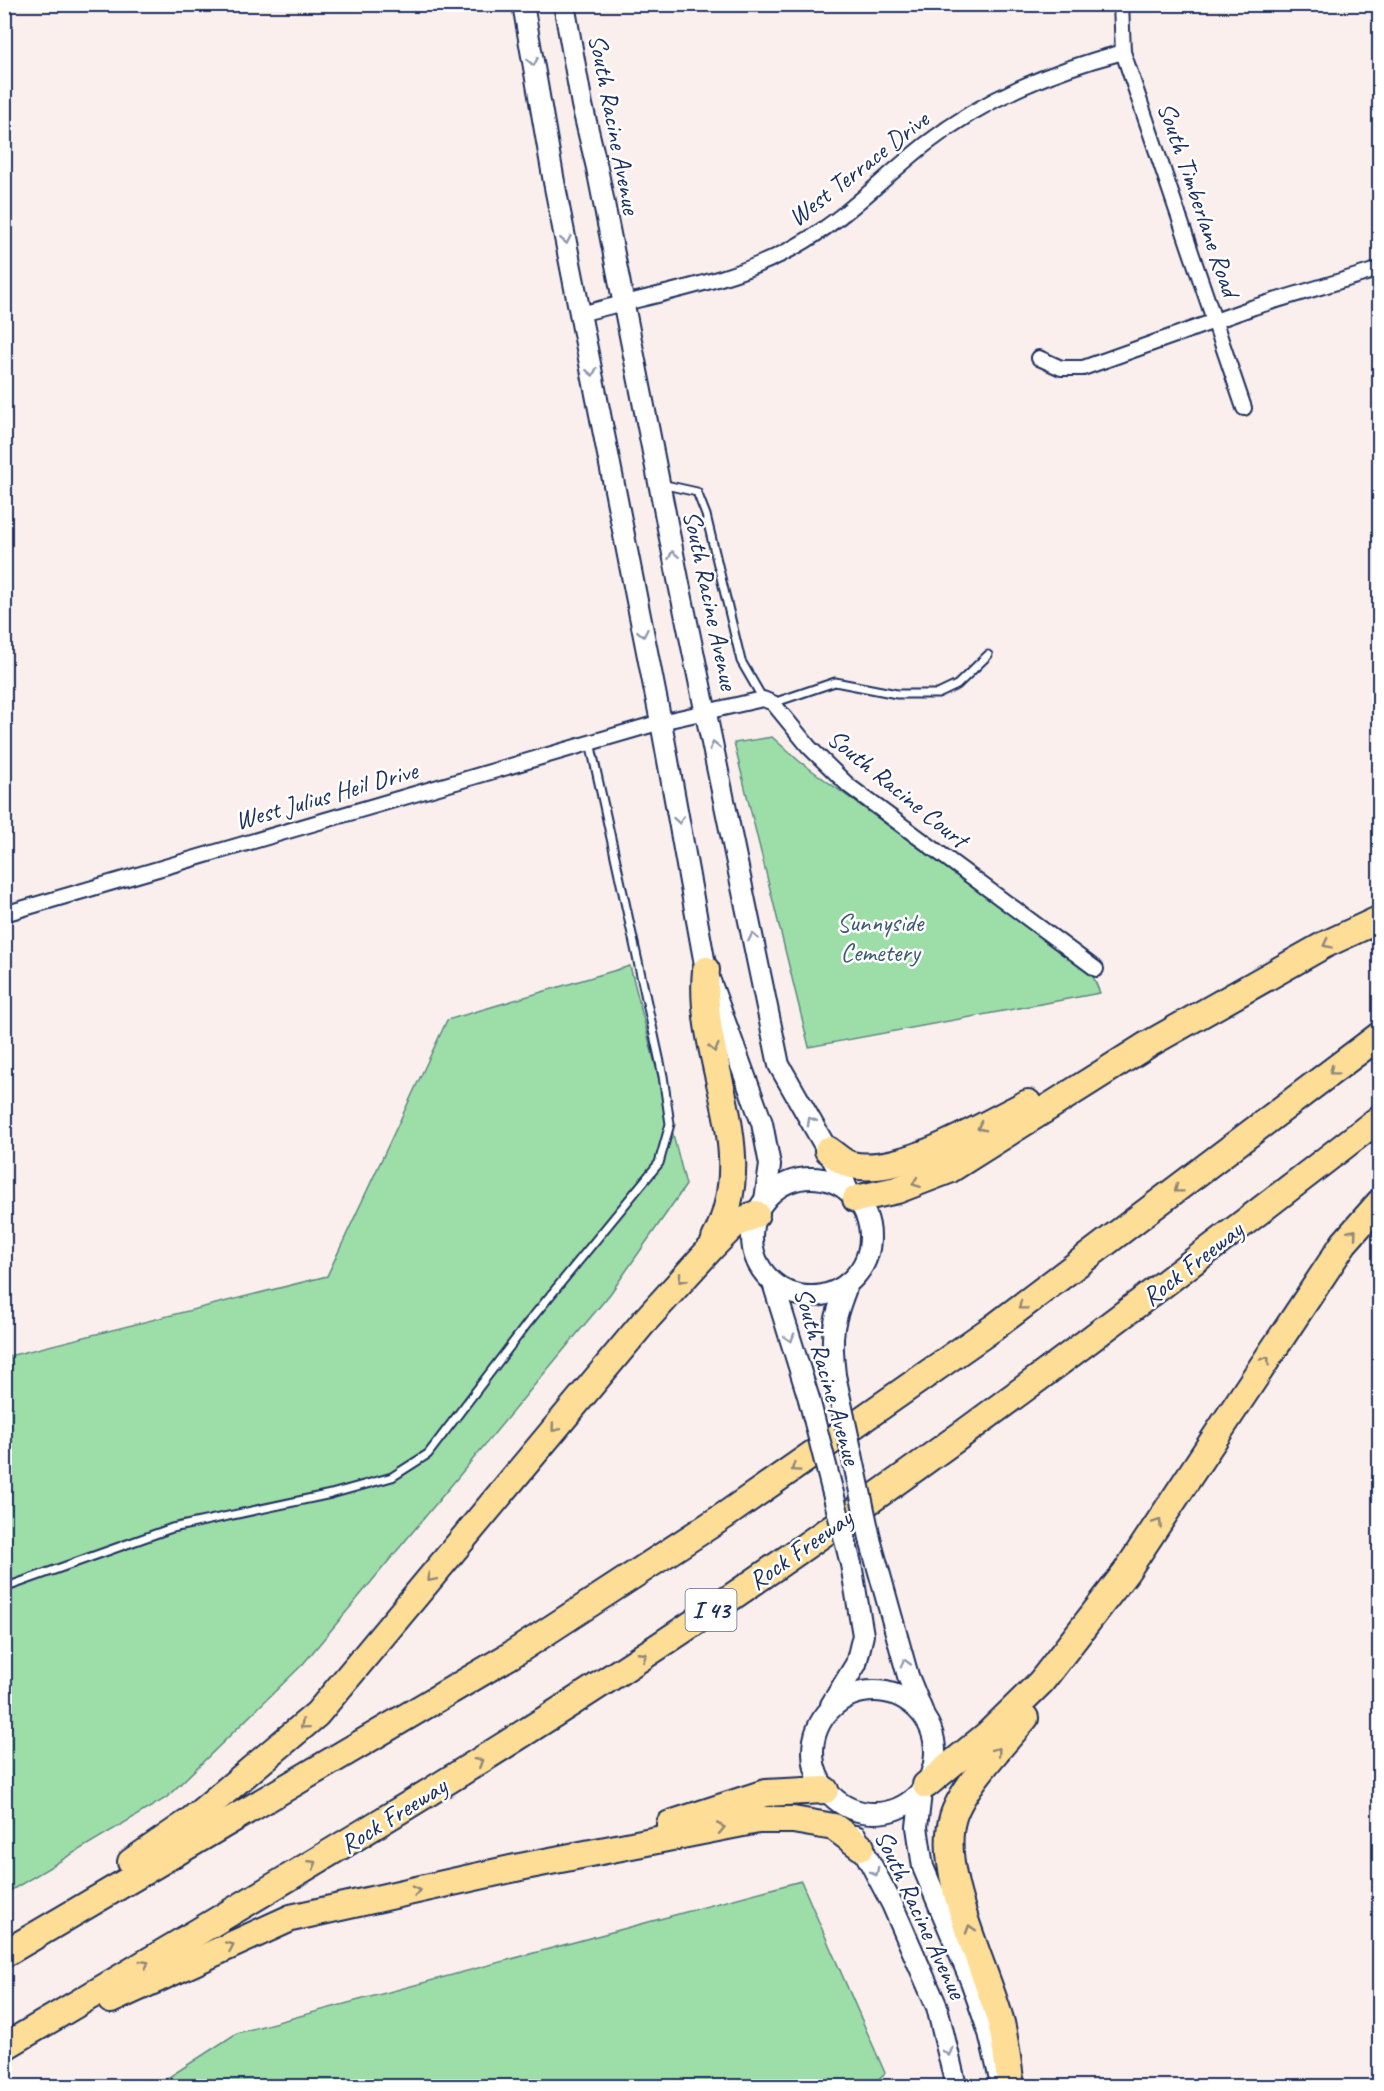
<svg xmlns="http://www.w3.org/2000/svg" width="1384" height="2091" viewBox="0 0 1384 2091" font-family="Caveat,sans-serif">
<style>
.green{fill:#9ddea8;stroke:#5c8683;stroke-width:1.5}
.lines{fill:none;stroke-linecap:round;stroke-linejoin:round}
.service-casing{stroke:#1b2f5e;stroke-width:11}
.minor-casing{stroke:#1b2f5e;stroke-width:18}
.secondary-casing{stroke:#1b2f5e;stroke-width:24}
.motorway-casing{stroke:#1b2f5e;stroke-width:30}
.service{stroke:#fff;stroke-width:7}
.minor{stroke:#fff;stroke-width:14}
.secondary{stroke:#fff;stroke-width:20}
.motorway{stroke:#fedd96;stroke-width:26}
.secondary-bridge-casing{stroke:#1b2f5e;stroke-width:24;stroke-linecap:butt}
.secondary-bridge{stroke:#fff;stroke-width:20}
.oneway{stroke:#8d97ae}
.oneway2{stroke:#8c867a}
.labels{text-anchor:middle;stroke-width:5;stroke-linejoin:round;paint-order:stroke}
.shield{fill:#fff;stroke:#5f6d8e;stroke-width:1.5}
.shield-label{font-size:24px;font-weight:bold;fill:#1b2f5e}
.street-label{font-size:26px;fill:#1b2f5e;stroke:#fff}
.park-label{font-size:26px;fill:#3c5b70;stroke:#fff}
</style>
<rect width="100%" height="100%" fill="#faefed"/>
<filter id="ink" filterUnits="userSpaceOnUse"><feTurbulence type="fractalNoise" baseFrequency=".0167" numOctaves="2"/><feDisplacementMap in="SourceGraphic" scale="12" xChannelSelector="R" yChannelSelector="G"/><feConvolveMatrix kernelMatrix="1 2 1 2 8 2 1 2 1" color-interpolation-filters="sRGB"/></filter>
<g filter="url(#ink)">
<!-- green -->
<g class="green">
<polygon points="772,737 799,761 1092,974 1100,993 809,1047 734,743"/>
<polygon points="630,966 686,1185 610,1294 303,1664 166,1798 5,1894 5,1357 327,1276 447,1020"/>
<polygon points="801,1881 885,2073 871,2086 155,2086 237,2033"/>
</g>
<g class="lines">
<!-- service casing -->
<g class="service-casing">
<g id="service">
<polyline points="661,484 697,492 706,515 741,661 763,699"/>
<polyline points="773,703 835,682 897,694 938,694 957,685 988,655"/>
<polyline points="4,1588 172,1528 331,1494 392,1477 428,1454 527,1324 659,1163 670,1124 663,1076 590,742"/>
</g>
</g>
<!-- minor casing -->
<g class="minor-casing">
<g id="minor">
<polyline points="1121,4 1123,52 1244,408"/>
<path d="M580,314C655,294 739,282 805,241C850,214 885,176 926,144C985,98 1051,71 1123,52"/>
<polyline points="1039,358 1061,368 1083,368 1254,307 1380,269"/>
<polyline points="4,914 661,722 763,699 773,703 809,747 849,786 1096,969"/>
</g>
</g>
<!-- secondary casing -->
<g class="secondary-casing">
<g id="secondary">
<polyline points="523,4 554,182 661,722 706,970 762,1123 770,1165 765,1200"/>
<polyline points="564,4 582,105 597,168 679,584 779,1065 842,1176 848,1191"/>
<circle cx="811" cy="1237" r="59"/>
<polyline points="773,1283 809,1399"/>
<path d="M835,1375C830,1334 833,1321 848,1283"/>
<polyline points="871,1543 908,1676 923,1713"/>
<circle cx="874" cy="1752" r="61"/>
<polyline points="831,1705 856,1664 863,1635 851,1564"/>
<polyline points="921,1793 917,1827 923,1867 971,1981 989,2033 999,2075"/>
<polyline points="856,1836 892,1904 937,2007 956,2086"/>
</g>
</g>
<!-- motorway casing -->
<g class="motorway-casing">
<g id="motorway">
<path d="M706,970C697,1061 762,1148 715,1239"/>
<path d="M828,1150C835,1155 843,1163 851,1165C903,1176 982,1125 1028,1103"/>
<polyline points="856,1199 897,1190 949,1170 1147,1045 1324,945 1380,919"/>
<polyline points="926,1785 988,1734 1041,1682 1126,1572 1344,1243 1380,1202"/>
<polyline points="670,1824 765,1793 825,1790"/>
<polyline points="131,1862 189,1822 317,1714 643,1323 712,1247 734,1225 756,1214"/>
<polyline points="4,1954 511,1655 724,1516 993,1328 1380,1035"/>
<polyline points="111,2000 291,1918 520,1867 758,1820 793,1820 834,1827 861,1847"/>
<path d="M4,2047C225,1916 445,1787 659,1646C907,1481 1144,1301 1380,1118"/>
<path d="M1011,2086C1008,2066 1006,2044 1001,2023C986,1967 936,1873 953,1817C962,1787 1005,1742 1025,1718"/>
</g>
</g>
<!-- service -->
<use href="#service" class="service"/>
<!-- minor -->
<use href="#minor" class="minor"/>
<!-- secondary -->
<use href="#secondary" class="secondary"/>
<!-- motorway -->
<use href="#motorway" class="motorway"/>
<!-- secondary-bridge casing -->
<g class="secondary-bridge-casing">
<g id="secondary-bridge">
<polyline points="835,1375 871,1543"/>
<polyline points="809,1399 851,1564"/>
</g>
</g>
<!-- secondary-bridge -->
<use href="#secondary-bridge" class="secondary-bridge"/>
</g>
<!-- one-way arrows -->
<defs><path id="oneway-chevron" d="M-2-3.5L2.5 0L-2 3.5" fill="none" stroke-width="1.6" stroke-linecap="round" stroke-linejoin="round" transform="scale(1.5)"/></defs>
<g class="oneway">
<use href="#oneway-chevron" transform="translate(533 62) rotate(80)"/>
<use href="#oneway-chevron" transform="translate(566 240) rotate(79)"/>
<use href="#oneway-chevron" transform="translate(592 372) rotate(79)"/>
<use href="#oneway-chevron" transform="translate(673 555) rotate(-101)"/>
<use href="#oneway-chevron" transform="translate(643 633) rotate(79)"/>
<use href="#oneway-chevron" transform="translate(714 746) rotate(-103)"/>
<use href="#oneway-chevron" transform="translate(679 820) rotate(80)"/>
<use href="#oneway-chevron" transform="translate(753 937) rotate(-101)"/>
<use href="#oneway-chevron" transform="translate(811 1121) rotate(-120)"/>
<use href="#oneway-chevron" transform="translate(790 1338) rotate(73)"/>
<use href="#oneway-chevron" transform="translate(905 1663) rotate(-106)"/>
<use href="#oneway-chevron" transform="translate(875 1872) rotate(62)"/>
<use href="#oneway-chevron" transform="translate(948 2052) rotate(76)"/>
</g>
<g class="oneway2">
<use href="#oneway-chevron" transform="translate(1327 944) rotate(153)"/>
<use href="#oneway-chevron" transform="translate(714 1048) rotate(78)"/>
<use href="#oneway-chevron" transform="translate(1333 1071) rotate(143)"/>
<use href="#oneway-chevron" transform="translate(981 1127) rotate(152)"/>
<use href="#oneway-chevron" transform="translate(916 1183) rotate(159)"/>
<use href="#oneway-chevron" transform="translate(1178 1189) rotate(143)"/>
<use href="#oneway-chevron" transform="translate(1353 1233) rotate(-49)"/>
<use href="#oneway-chevron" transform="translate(682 1279) rotate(132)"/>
<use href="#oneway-chevron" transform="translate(1022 1306) rotate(143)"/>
<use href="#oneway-chevron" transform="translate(1266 1360) rotate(-56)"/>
<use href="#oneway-chevron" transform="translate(555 1428) rotate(130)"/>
<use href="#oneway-chevron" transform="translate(795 1468) rotate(145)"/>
<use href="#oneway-chevron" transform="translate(1158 1523) rotate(-56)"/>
<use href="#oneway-chevron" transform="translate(431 1578) rotate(130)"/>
<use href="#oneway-chevron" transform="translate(643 1656) rotate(-33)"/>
<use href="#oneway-chevron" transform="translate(304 1725) rotate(140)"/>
<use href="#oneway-chevron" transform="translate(997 1751) rotate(-50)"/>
<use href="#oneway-chevron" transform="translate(479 1762) rotate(-32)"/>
<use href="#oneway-chevron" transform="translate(721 1828) rotate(-11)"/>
<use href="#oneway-chevron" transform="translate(313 1864) rotate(-31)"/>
<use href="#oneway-chevron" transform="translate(416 1891) rotate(-13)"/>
<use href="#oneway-chevron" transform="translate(970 1929) rotate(-108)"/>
<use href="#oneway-chevron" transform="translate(230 1946) rotate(-24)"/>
<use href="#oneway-chevron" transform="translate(145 1964) rotate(-31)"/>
</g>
</g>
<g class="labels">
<!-- shield labels -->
<rect class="shield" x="685.5" y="1589" width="51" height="42" rx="4.5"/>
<g class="shield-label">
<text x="711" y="1618">I 43</text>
</g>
<!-- street labels -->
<g class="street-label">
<text transform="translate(615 124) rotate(79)" y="9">South Racine Avenue</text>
<text transform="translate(858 168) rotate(-38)" y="9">West Terrace Drive</text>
<text transform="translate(1199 199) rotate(71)" y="9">South Timberlane Road</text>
<text transform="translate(711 600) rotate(78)" y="9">South Racine Avenue</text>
<text transform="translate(898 788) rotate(39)" y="9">South Racine Court</text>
<text transform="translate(326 795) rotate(-16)" y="9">West Julius Heil Drive</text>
<text transform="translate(1192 1263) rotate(-38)" y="9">Rock Freeway</text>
<text transform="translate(828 1376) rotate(74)" y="9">South Racine Avenue</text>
<text transform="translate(800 1549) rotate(-35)" y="9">Rock Freeway</text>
<text transform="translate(393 1815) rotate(-32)" y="9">Rock Freeway</text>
<text transform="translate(921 1914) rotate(65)" y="9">South Racine Avenue</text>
</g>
<!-- park labels -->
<g class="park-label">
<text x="880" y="931">Sunnyside<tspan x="880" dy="30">Cemetery</tspan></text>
</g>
</g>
<!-- margin -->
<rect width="1384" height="2091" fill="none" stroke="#fff" stroke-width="24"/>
<rect x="12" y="12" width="1360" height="2067" fill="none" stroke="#1b2f5e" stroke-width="2" filter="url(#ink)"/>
</svg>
